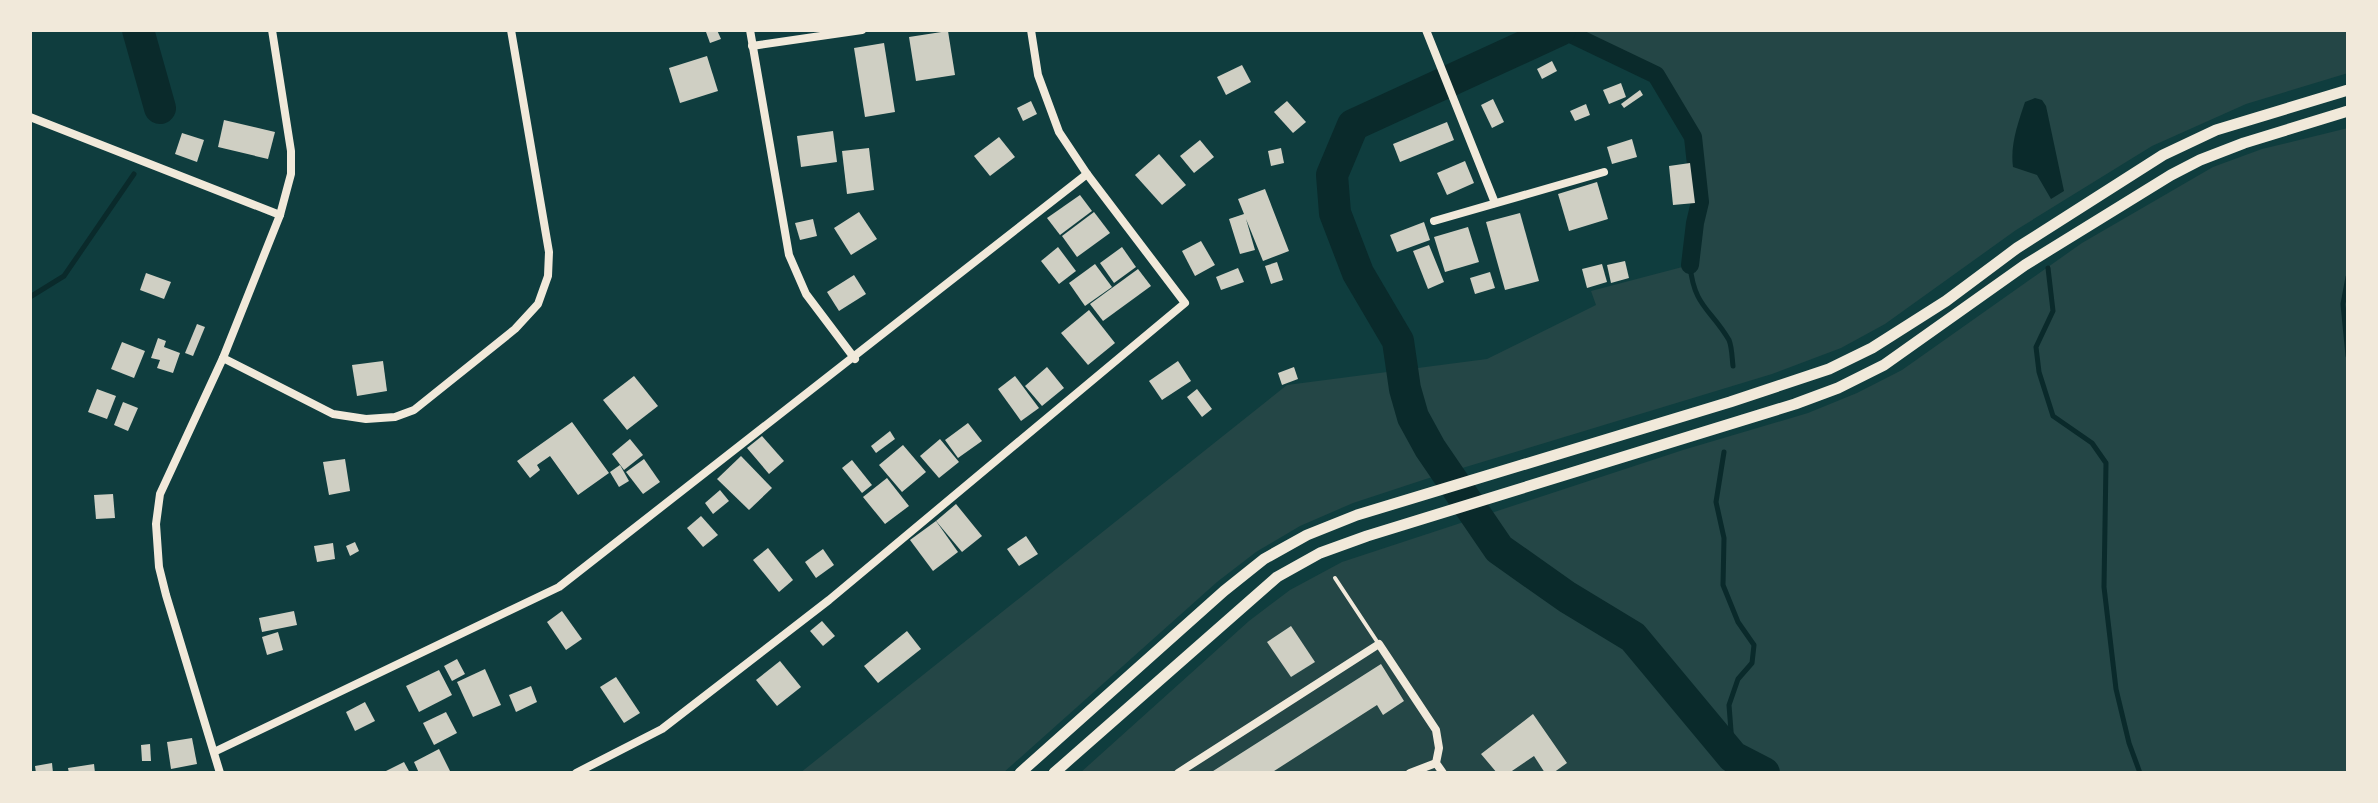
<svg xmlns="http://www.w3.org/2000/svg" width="2378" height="803" viewBox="0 0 2378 803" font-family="Lato,sans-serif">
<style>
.green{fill:#244646}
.water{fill:#0a2a2b}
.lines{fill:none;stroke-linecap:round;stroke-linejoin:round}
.stream{stroke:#0a2a2b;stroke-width:5}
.canal{stroke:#0a2a2b;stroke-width:18}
.river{stroke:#0a2a2b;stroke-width:32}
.building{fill:#cfcfc3}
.service{stroke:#f1e9da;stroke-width:4}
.minor{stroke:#f1e9da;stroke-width:8}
.secondary{stroke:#f1e9da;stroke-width:11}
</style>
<rect width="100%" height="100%" fill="#0f3d3e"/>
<!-- green -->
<g class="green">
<polygon points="1562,30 2348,30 2348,73 2246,104 2152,146 2016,230 1885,324 1841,348 1772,374 1426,479 1353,503 1300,526 1256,552 1217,582 1003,773 800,773 1287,385 1487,359 1596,305 1591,291 1690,265 1695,223 1700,202 1693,137 1656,75"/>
<polygon points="2348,128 2348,773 1080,773 1249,621 1290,590 1342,562 1683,450 1808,413 1857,393 1902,370 2082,243 2213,167 2262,149"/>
</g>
<!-- water -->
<path class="water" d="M2035,98L2042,100L2046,106L2064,191L2051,199L2037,175L2013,167C2010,145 2018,123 2025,102Z"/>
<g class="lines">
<!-- stream -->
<g class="stream">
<path d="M1690,265C1694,307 1711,309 1729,340C1732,347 1732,358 1733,366"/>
<polyline points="2048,268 2053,311 2036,347 2039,372 2053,416 2092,443 2106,463 2104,587 2116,689 2129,743 2140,773"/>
<polyline points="2348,277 2343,304 2348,356"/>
<polyline points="30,297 64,276 134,174"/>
<polyline points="1724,452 1716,502 1724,538 1723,585 1738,622 1754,645 1752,663 1738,679 1729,705 1733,757"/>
</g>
<!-- canal -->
<polyline class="canal" points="1562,30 1656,75 1693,137 1700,202 1695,223 1690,265"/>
<!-- river -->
<g class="river">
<polyline points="138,30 160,108"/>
<polyline points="1560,30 1353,125 1332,175 1335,213 1358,273 1398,341 1405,389 1413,417 1430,448 1499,549 1567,597 1633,637 1733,757 1764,773"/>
</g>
</g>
<!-- building -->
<g class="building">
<polygon points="711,30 717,30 721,39 710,43 706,32"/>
<polygon points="948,31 955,75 916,81 909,37"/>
<polygon points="884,43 895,112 865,117 854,48"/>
<polygon points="707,56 718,91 680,103 669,68"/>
<polygon points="1552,61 1557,71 1542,79 1537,69"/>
<polygon points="1242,65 1251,82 1226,95 1217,77"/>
<polygon points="1621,83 1626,97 1609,104 1603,90"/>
<polygon points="1640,90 1643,95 1624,108 1621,104"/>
<polygon points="1493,99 1504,122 1492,128 1481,105"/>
<polygon points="1031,101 1037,114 1023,121 1017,108"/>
<polygon points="1287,101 1306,122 1293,133 1274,112"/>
<polygon points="1586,104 1590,115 1575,121 1570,111"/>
<polygon points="224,120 275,132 268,159 218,147"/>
<polygon points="1447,122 1454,140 1400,162 1393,144"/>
<polygon points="833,131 837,162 801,167 797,136"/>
<polygon points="182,133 204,140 197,162 175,154"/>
<polygon points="999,137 1015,157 990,176 974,156"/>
<polygon points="1632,139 1637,157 1612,164 1607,147"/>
<polygon points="1200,140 1214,157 1194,173 1180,156"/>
<polygon points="869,148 874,190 847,194 842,151"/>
<polygon points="1281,148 1284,163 1271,166 1268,151"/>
<polygon points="1159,154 1186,185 1162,205 1135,175"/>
<polygon points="1465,161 1474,183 1447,195 1437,173"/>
<polygon points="1690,163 1695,203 1673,205 1669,166"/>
<polygon points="1597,182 1608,219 1569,231 1558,194"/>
<polygon points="1265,189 1289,251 1263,261 1246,219 1255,250 1240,254 1229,219 1244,214 1238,199"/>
<polygon points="1080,195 1092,211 1060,235 1047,218"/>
<polygon points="859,212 877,239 851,255 834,228"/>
<polygon points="1094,212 1110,233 1077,257 1062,236"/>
<polygon points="1520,213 1539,281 1505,290 1486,222"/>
<polygon points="813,219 817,236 800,240 795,223"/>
<polygon points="1424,222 1430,240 1397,252 1390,235"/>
<polygon points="1468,227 1479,262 1445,272 1434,237"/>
<polygon points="1201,241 1215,265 1195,276 1182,251"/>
<polygon points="1429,245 1444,282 1428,289 1413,251"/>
<polygon points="1058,247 1076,271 1059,284 1041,261"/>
<polygon points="1122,247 1136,267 1114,283 1100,263"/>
<polygon points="1625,261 1629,278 1611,283 1607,265"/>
<polygon points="1277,262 1283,280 1271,284 1265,266"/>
<polygon points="1095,264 1112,287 1085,306 1069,283"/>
<polygon points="1602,264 1607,282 1587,288 1582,269"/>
<polygon points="1238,268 1244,282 1221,290 1216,277"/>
<polygon points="1138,269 1151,286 1103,321 1090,304"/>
<polygon points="1490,272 1495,288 1475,294 1470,278"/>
<polygon points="146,273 171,282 164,299 140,290"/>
<polygon points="854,275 866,294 839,311 827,292"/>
<polygon points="1089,310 1115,343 1088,365 1061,333"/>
<polygon points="197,324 205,327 193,356 185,353"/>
<polygon points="158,338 166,341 164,347 180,353 173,373 157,368 160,360 151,358"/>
<polygon points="122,342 145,351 134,378 111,369"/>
<polygon points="383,361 387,391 357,396 352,365"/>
<polygon points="1178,361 1191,381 1162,400 1149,381"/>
<polygon points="1047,367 1064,388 1042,406 1025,386"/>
<polygon points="1294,367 1298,379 1282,385 1278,373"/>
<polygon points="634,376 658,406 627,430 603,400"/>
<polygon points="1015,376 1039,408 1021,421 998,389"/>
<polygon points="97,389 116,396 107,419 88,412"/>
<polygon points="1197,389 1212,409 1202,417 1187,397"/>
<polygon points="123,402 138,408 128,431 114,425"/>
<polygon points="572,422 609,473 578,495 550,456 537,465 540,470 530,478 517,461"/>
<polygon points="968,423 982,441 958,458 945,440"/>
<polygon points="890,431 895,439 876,453 871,446"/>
<polygon points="762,436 784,461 769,474 747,448"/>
<polygon points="630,439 643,455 624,470 612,454"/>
<polygon points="940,439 959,462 939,478 920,456"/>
<polygon points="903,445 926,472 902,492 879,465"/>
<polygon points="741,456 772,488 749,510 717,479"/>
<polygon points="345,459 350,491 329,495 323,462"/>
<polygon points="644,459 660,482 643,494 626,472"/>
<polygon points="852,460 872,485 862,493 842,468"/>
<polygon points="620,465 629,481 619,487 610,472"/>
<polygon points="887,478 909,506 885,524 863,497"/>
<polygon points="720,490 729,501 713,514 705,503"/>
<polygon points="113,494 115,518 96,519 94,495"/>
<polygon points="956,504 982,536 962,552 936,521"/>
<polygon points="701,516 718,535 703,547 687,528"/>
<polygon points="936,521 958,552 933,571 910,540"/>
<polygon points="1026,536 1038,554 1019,566 1007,549"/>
<polygon points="355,542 359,551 350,556 346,546"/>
<polygon points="333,543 335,559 317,562 314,546"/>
<polygon points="768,548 793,580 779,592 753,560"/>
<polygon points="823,549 834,565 816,578 805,562"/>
<polygon points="294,611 297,625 262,632 259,618"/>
<polygon points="562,611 582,639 566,650 547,622"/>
<polygon points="822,621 835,636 823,646 810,631"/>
<polygon points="1291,626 1315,662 1291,677 1267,642"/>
<polygon points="907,631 921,649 878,683 864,666"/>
<polygon points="278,632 283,650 267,655 262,637"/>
<polygon points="457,659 465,674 452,681 444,666"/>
<polygon points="780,661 801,687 777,706 756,680"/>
<polygon points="1381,664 1404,701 1383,715 1377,705 1271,773 1210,773"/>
<polygon points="485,669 501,705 473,717 457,682"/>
<polygon points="439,670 452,695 419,712 406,686"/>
<polygon points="616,677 640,713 624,723 600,687"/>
<polygon points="531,686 537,702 516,712 509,695"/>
<polygon points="365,702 375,721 355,731 346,712"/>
<polygon points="446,712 457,733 434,745 423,723"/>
<polygon points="1533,714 1567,763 1553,773 1545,773 1534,756 1509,773 1497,773 1481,754"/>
<polygon points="192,738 197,764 171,769 167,742"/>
<polygon points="150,744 151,761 142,761 141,745"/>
<polygon points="439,749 451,773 419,773 414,762"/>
<polygon points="404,762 410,773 382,773"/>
<polygon points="52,763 53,773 36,773 35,766"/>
<polygon points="94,764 95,773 69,773 68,768"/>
</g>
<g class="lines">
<!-- service -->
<polyline class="service" points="1335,578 1378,643"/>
<!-- minor -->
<g class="minor">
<polyline points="750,30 789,255 806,294 855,359"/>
<polyline points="1426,30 1495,203"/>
<polyline points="752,46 862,30"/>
<polyline points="30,117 280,215"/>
<polyline points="1434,221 1604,172"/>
<polyline points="223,358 333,414 366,419 395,417 414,410 515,329 538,304 548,276 549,252 511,30"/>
<polyline points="214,752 559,587 1087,174"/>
<polyline points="220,773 166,595 159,567 156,524 160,494 223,358 280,215 291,174 291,151 272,30"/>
<polyline points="576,773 662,729 829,600 1185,303 1087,174 1059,132 1038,75 1031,30"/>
<polyline points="1178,773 1379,644 1436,730 1439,748 1436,763 1443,773"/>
<polyline points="1410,773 1436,763"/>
</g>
<!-- secondary -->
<g class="secondary">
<polyline points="1020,773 1224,591 1264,559 1307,535 1357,515 1730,402 1829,369 1872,348 1946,301 2017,248 2163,155 2216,130 2348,90"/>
<polyline points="1054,773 1277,577 1320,553 1367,536 1795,404 1838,388 1884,365 2025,265 2171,175 2200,160 2244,143 2348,111"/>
</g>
</g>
<!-- border -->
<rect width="2378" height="803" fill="none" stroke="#f1e9da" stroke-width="64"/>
</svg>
